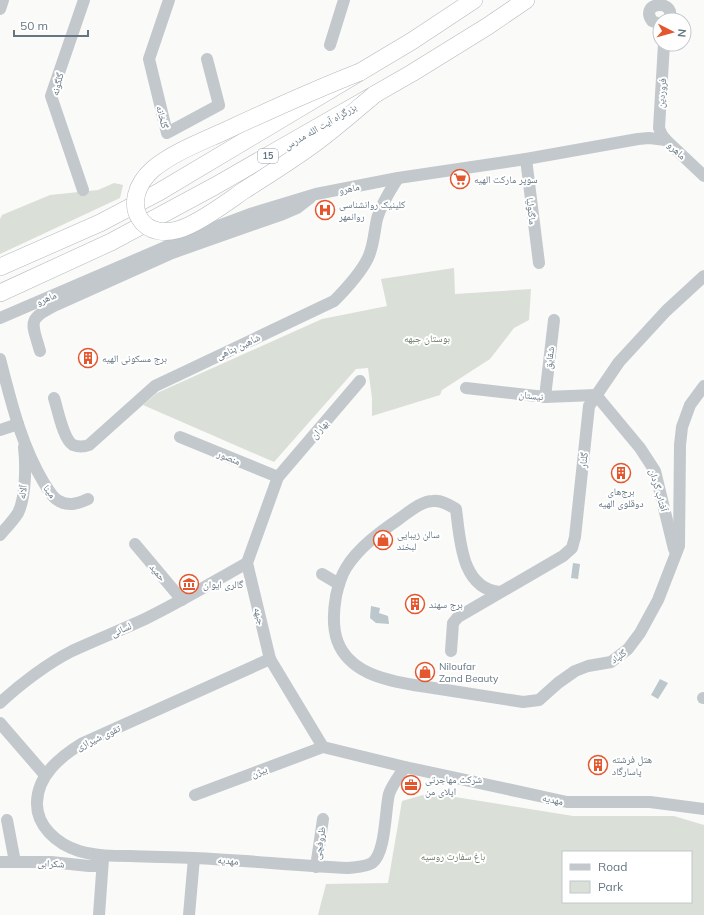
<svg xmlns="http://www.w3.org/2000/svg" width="704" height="915" viewBox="0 0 704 915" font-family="Mulish,'Noto Naskh Arabic',sans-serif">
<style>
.green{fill:#dadfd7;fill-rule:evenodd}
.water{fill:#bbc7cb}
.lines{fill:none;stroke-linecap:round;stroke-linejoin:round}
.highway-casing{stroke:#b4b9bd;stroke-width:18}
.minor{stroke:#c3c8cc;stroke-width:12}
.highway{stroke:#fff;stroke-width:17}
.highway-bridge-casing{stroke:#b4b9bd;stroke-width:18;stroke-linecap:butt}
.highway-bridge{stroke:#fff;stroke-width:17}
.labels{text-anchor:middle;stroke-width:4;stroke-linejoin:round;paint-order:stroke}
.shield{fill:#fff;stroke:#939fa8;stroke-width:1}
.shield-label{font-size:9px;font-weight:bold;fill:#657683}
.street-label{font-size:10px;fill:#657683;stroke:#fff}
.poi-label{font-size:10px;fill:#657683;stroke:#fff;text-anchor:start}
.park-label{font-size:10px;fill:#687a64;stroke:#fff}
</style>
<rect width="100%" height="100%" fill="#fafaf8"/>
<!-- green -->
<g class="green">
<polygon points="114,183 123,185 120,198 0,254 0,219 2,215 50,195 98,190"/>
<polygon points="454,268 455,294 531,289 529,320 514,328 490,359 442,390 440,395 372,416 372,398 368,368 356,369 274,462 143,405 157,393 322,319 387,306 381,279"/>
<path d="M430,793L573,816H674L704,825V915H318L326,884L388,883L402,801ZM563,852H691V902H563Z"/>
</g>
<!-- water -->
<g class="water">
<polygon points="573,563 580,564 578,579 571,578"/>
<polygon points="371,606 380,608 379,613 388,616 389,624 376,623 370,618"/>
<polygon points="660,679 668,683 658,699 651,695"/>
</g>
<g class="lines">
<!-- highway casing -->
<g class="highway-casing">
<g id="highway">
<polyline points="0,267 100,223 159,192 412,41 474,0"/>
<polyline points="0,293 111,242 215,186 412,73 488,26 526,0"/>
</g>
</g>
<!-- minor -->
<g class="minor">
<polyline points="169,0 149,59 167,133 219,105 207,59"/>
<polyline points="0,9 3,0"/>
<path d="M660,24L652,21C638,0 680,0 668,20"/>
<polyline points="664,44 659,128 662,135 666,140 704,176"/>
<polyline points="330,45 344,0"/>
<polyline points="526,159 539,263"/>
<polyline points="83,190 51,96 84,0"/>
<polyline points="0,318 191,236 250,214 316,194 398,178 526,159 638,139 649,138 666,140"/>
<path d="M40,351C32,322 26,320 56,305L172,253L283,214L297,208L310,198"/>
<path d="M0,359C11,401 21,445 44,483C48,489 52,498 59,501C69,507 79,503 88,499"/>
<polyline points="466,388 545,397 596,395"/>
<polyline points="596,395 640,448 655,471 674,549"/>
<polyline points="545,397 554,320"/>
<path d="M54,398C58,410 63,439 73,445C78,447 84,447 89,445L155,386L334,301C347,288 360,274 368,258C374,245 374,232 377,219C381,204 390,191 398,178"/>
<polyline points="0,430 18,424"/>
<polyline points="180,437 278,477"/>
<path d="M0,535C6,528 13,521 18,513C26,497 26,465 24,447"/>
<polyline points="135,544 182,600"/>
<polyline points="322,574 339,584"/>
<path d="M500,592C461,589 460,539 456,509C449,505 442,500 433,501C421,501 409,512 399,519C380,532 358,548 346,568C341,576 338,587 336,596C330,630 335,657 369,673C387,681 408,684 427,687C459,692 491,697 523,702L539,700L558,683L575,671L588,666L611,662L628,649L640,633L658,600L679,546L680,445L682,427L690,405L704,386"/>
<polyline points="451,651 453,623 458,617 563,556 572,548 575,537 589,406 619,362 666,311 704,276"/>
<path d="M270,659L81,744C60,757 38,775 37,802C36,826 57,844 79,851C96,856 113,856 130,856C151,857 173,857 194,858C245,860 297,866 348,868C356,867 366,867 372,863C386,853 385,810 389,794C392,785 400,775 405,767"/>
<polyline points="703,698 704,698"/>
<path d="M0,703C19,685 48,663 72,651C96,640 121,630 145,619C180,602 213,582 247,563"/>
<polyline points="0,723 45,775"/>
<polyline points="323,747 270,659 247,563 278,477 360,381"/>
<polyline points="323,747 405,767 567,802 650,802 704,809"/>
<polyline points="195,795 323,747"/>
<polyline points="7,820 15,862"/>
<polyline points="0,862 51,862 89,866 102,866"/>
<polyline points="316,867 323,819"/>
<polyline points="99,915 103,859"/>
<polyline points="189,915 194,858"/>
</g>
<!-- highway -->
<use href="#highway" class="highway"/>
<!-- highway-bridge casing -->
<g class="highway-bridge-casing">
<path id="highway-bridge" d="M360,72C314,90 270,110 225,131C201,142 174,152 153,169C116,202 142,249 190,225C209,216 226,203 243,191C268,175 294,159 318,141C338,126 356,110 374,95"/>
</g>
<!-- highway-bridge -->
<use href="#highway-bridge" class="highway-bridge"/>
</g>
<!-- icons -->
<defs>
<g id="supermarket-ring" transform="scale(1)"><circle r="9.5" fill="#fff" stroke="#e4572e" stroke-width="1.5"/><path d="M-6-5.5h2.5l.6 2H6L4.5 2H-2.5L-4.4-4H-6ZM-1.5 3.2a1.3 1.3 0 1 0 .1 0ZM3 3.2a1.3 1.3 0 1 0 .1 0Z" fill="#e4572e"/></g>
<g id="hospital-ring" transform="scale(1)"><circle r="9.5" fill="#fff" stroke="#e4572e" stroke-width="1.5"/><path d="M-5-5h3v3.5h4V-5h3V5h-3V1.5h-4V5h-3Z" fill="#e4572e"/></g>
<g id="building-ring" transform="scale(1)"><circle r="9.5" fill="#fff" stroke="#e4572e" stroke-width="1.5"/><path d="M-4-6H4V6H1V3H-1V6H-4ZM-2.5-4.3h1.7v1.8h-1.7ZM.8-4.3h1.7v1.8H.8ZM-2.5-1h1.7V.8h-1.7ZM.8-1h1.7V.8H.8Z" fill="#e4572e"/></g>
<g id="shop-ring" transform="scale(1)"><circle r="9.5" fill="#fff" stroke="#e4572e" stroke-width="1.5"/><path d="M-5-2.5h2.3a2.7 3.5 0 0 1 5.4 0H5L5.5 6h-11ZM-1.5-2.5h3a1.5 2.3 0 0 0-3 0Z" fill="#e4572e"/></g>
<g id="museum-ring" transform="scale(1)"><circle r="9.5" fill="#fff" stroke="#e4572e" stroke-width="1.5"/><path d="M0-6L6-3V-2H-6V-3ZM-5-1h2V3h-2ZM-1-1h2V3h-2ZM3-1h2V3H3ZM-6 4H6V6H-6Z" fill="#e4572e"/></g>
<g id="office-ring" transform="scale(1)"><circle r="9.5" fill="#fff" stroke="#e4572e" stroke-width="1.5"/><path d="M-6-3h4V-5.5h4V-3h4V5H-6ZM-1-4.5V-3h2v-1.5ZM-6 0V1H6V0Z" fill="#e4572e"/></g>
</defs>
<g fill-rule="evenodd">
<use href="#supermarket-ring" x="460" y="179"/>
<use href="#hospital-ring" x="325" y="210"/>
<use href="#building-ring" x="88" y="358"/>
<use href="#building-ring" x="621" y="473"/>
<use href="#shop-ring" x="383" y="540"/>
<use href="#museum-ring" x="189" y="584"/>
<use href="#building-ring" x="415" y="604"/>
<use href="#shop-ring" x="425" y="672"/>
<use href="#building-ring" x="598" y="765"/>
<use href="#office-ring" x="411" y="785"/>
</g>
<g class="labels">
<!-- shield labels -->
<rect class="shield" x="258" y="149" width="20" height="14" rx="3"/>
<g class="shield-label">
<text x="268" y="159">15</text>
</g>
<!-- street labels -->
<g class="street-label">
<text transform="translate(57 84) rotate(-76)" y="4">گلگونه</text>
<text transform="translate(661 93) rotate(-86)" y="4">فروردین</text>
<text transform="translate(163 117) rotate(76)" y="4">گلخانه</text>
<text transform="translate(320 126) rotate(-30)" y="4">بزرگراه آیت الله مدرس</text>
<text transform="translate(677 150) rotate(44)" y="4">ماهرو</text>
<text transform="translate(349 188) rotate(-11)" y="4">ماهرو</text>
<text transform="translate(532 211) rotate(83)" y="4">ماگنولیا</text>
<text transform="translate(46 298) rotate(-23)" y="4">ماهرو</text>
<text transform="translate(238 346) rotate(-25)" y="4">شاهین پناهی</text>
<text transform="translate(549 358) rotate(-84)" y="4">شقایق</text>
<text transform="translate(531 395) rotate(6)" y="4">نیستان</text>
<text transform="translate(319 429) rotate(-50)" y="4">بهاران</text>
<text transform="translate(229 457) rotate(22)" y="4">منصور</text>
<text transform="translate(583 460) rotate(-84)" y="4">گلنار</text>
<text transform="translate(659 490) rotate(74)" y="4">آفتاب گردان</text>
<text transform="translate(50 491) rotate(53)" y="4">مینا</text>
<text transform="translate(22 492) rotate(-82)" y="4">آلاله</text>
<text transform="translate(158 572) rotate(50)" y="4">حمید</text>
<text transform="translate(260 616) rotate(76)" y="4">جبهه</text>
<text transform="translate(121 629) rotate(-24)" y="4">لسانی</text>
<text transform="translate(618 656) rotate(-35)" y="4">گلپاد</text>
<text transform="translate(98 737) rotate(-25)" y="4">تقوی شیرازی</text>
<text transform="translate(259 771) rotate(-21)" y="4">بیژن</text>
<text transform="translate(553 799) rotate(12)" y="4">مهدیه</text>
<text transform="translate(319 843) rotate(-81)" y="4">ظروفچی</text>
<text transform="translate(228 860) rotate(4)" y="4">مهدیه</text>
<text transform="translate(51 863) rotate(3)" y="4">شکرابی</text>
</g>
<!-- poi labels -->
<g class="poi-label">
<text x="474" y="183">سوپر ماركت الهيه</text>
<text x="339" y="208">کلینیک روانشناسی<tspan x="339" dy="12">روانمهر</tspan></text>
<text x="102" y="362">برج مسکونی الهیه</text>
<text x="621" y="495" text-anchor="middle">برج‌های<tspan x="621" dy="12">دوقلوی الهیه</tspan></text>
<text x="397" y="538">سالن زیبایی<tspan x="397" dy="12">لبخند</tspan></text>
<text x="203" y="588">گالری ایوان</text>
<text x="429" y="608">برج سهند</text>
<text x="439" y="670">Niloufar<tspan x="439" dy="12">Zand Beauty</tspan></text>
<text x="612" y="763">هتل فرشته<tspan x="612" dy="12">پاسارگاد</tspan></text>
<text x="425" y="783">شرکت مهاجرتی<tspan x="425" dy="12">اپلای من</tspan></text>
</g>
<!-- park labels -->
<g class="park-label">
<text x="427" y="342">بوستان جبهه</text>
<text x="453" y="860">باغ سفارت روسیه</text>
</g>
</g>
<!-- legend -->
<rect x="562" y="851" width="130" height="52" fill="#ffffff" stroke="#c1c8cd"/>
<rect x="570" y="864" width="20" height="6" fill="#c3c8cc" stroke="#c1c8cd"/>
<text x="598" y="871" font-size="12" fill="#657683">Road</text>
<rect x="570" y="881" width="20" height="12" fill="#dadfd7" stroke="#c1c8cd"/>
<text x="598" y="891" font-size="12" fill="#657683">Park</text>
<!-- north arrow -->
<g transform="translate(672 32) rotate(96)"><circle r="19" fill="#ffffff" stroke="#c1c8cd"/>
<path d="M0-3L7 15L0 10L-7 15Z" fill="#e4572e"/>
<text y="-6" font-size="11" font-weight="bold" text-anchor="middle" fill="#657683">N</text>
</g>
<!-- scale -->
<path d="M14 30v6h74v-6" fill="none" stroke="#657683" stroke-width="2"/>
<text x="20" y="30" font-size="12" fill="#657683" stroke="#ffffff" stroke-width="3" paint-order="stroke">50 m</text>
</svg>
